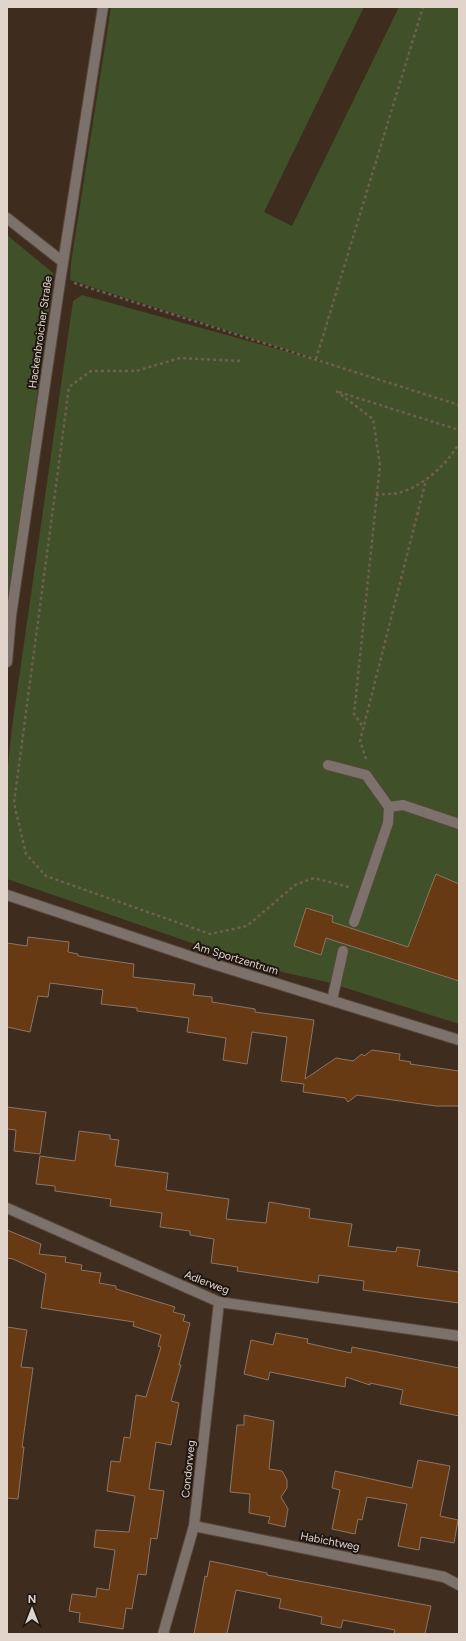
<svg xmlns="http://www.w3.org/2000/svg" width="466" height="1641" viewBox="0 0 466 1641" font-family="Figtree,sans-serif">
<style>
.green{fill:#405028}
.building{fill:#673a13;stroke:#8b7566}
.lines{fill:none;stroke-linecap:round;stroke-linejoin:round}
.minor-casing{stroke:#58473b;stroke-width:12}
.path{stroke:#6f5f53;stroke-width:2.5;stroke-dasharray:3 3;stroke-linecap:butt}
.minor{stroke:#7c716b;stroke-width:10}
.labels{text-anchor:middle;stroke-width:4;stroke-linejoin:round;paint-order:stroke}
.street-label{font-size:11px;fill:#e0d4cb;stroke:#1f1611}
</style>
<rect width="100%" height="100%" fill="#3e2c1f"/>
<!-- green -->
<g class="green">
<polygon points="111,7 364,7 264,212 292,226 399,7 459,7 459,1024 327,982 282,972 212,950 7,879 7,774 12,727 73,301 82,295 328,363 70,280 71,263"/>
<polygon points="7,235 53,273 53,281 7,612"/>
</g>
<!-- building -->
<g class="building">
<polygon points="436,874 459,884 459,981 326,938 321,955 294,946 306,908 333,916 332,922 408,947"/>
<polygon points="28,937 69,942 68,952 78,954 78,956 134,964 133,977 195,984 193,995 212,997 212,1002 255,1009 255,1012 314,1020 305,1079 336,1058 353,1061 362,1054 364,1056 372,1050 400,1054 399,1060 411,1062 410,1064 459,1071 459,1106 436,1106 357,1095 348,1102 345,1098 303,1092 304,1084 281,1081 287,1037 252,1032 247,1064 223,1060 226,1038 187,1032 189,1018 137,1011 137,1008 101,1004 103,990 50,983 48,997 38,996 30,1032 7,1027 7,943 27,946"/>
<polygon points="7,1107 46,1112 40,1154 14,1151 16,1130 7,1129"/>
<polygon points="79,1131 110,1135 110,1139 119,1140 115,1166 168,1173 166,1190 229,1199 226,1219 266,1223 269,1202 310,1209 309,1218 352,1224 348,1246 396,1252 397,1247 420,1250 417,1266 459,1272 459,1303 363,1290 364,1281 319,1275 318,1283 237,1271 238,1267 211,1263 214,1239 190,1235 190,1231 160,1227 162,1213 110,1206 111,1199 55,1191 55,1186 36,1184 40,1156 75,1161"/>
<polygon points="7,1230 41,1244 39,1254 66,1257 65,1262 82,1265 81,1270 101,1273 99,1283 116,1286 116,1289 175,1307 173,1312 185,1315 183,1321 190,1323 179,1365 181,1365 171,1401 179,1403 171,1445 156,1442 149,1489 164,1491 157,1539 151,1538 146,1575 138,1574 132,1609 126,1608 123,1629 79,1622 80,1613 69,1611 72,1594 96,1597 97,1588 109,1590 115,1550 94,1547 96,1530 129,1532 135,1496 107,1491 111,1461 120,1462 124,1437 130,1438 136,1395 146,1397 161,1347 158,1346 161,1335 133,1326 134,1322 41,1308 46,1274 13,1259 7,1258"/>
<polygon points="7,1327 27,1330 21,1367 33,1368 22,1447 24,1447 18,1499 7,1498"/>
<polygon points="276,1333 308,1339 307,1343 351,1353 352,1347 459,1368 459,1416 400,1404 403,1390 370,1383 370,1385 346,1377 345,1387 270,1372 268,1380 244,1374 251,1340 273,1345"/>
<polygon points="244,1415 274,1421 269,1469 282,1471 287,1480 287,1488 281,1497 288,1509 285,1527 268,1523 270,1517 249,1513 250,1494 230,1492 237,1425 244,1425"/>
<polygon points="418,1460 450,1466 440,1516 458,1520 454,1543 421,1537 419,1550 398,1546 407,1504 367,1497 362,1520 358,1519 355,1534 332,1529 340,1490 332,1488 335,1471 412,1488"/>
<polygon points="210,1561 267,1573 267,1575 431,1606 425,1634 394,1634 395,1630 343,1620 341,1628 321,1624 322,1617 279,1608 281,1599 236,1590 227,1634 194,1634 205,1576 207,1577"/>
</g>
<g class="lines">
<!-- minor casing -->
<g class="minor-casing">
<g id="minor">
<polyline points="7,218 63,262"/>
<polyline points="7,662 11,616 60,282 103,7"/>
<polyline points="328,765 366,775 389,807 403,805 459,824"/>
<polyline points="7,895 207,962 459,1040"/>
<polyline points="354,922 388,823 389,807"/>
<polyline points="332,1000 343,951"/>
<polyline points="7,1208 219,1302 459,1336"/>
<polyline points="194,1526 444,1577 459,1585"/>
<polyline points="163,1634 194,1526 219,1302"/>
</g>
</g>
<!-- path -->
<g class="path">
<polyline points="74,283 459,405"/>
<polyline points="316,359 423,7"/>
<polyline points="240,361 180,358 136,371 91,371 69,387 14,803 26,854 46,876 210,934 247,926 295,885 314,878 349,887"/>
<polyline points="336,391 373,419 380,465 354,714 364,728"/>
<polyline points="339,392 459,430"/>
<path d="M376,495C383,494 391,494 398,493C422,487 447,465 459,443"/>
<polyline points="366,759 360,741 426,480"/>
</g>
<!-- minor -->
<use href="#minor" class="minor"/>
</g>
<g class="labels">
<!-- street labels -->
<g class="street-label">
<text transform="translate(40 332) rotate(-82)" y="4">Hackenbroicher Straße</text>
<text transform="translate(236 958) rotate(17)" y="4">Am Sportzentrum</text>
<text transform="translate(207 1282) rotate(21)" y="4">Adlerweg</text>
<text transform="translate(188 1469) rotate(-84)" y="4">Condorweg</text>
<text transform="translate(330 1541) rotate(11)" y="4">Habichtweg</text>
</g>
</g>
<!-- border -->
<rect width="466" height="1641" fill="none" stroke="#e0d4cb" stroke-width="16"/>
<!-- north arrow -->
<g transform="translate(32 1609)" stroke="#1f1611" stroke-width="3" paint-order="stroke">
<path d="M0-3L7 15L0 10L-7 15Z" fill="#e0d4cb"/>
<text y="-6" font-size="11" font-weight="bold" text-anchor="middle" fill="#e0d4cb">N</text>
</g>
</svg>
